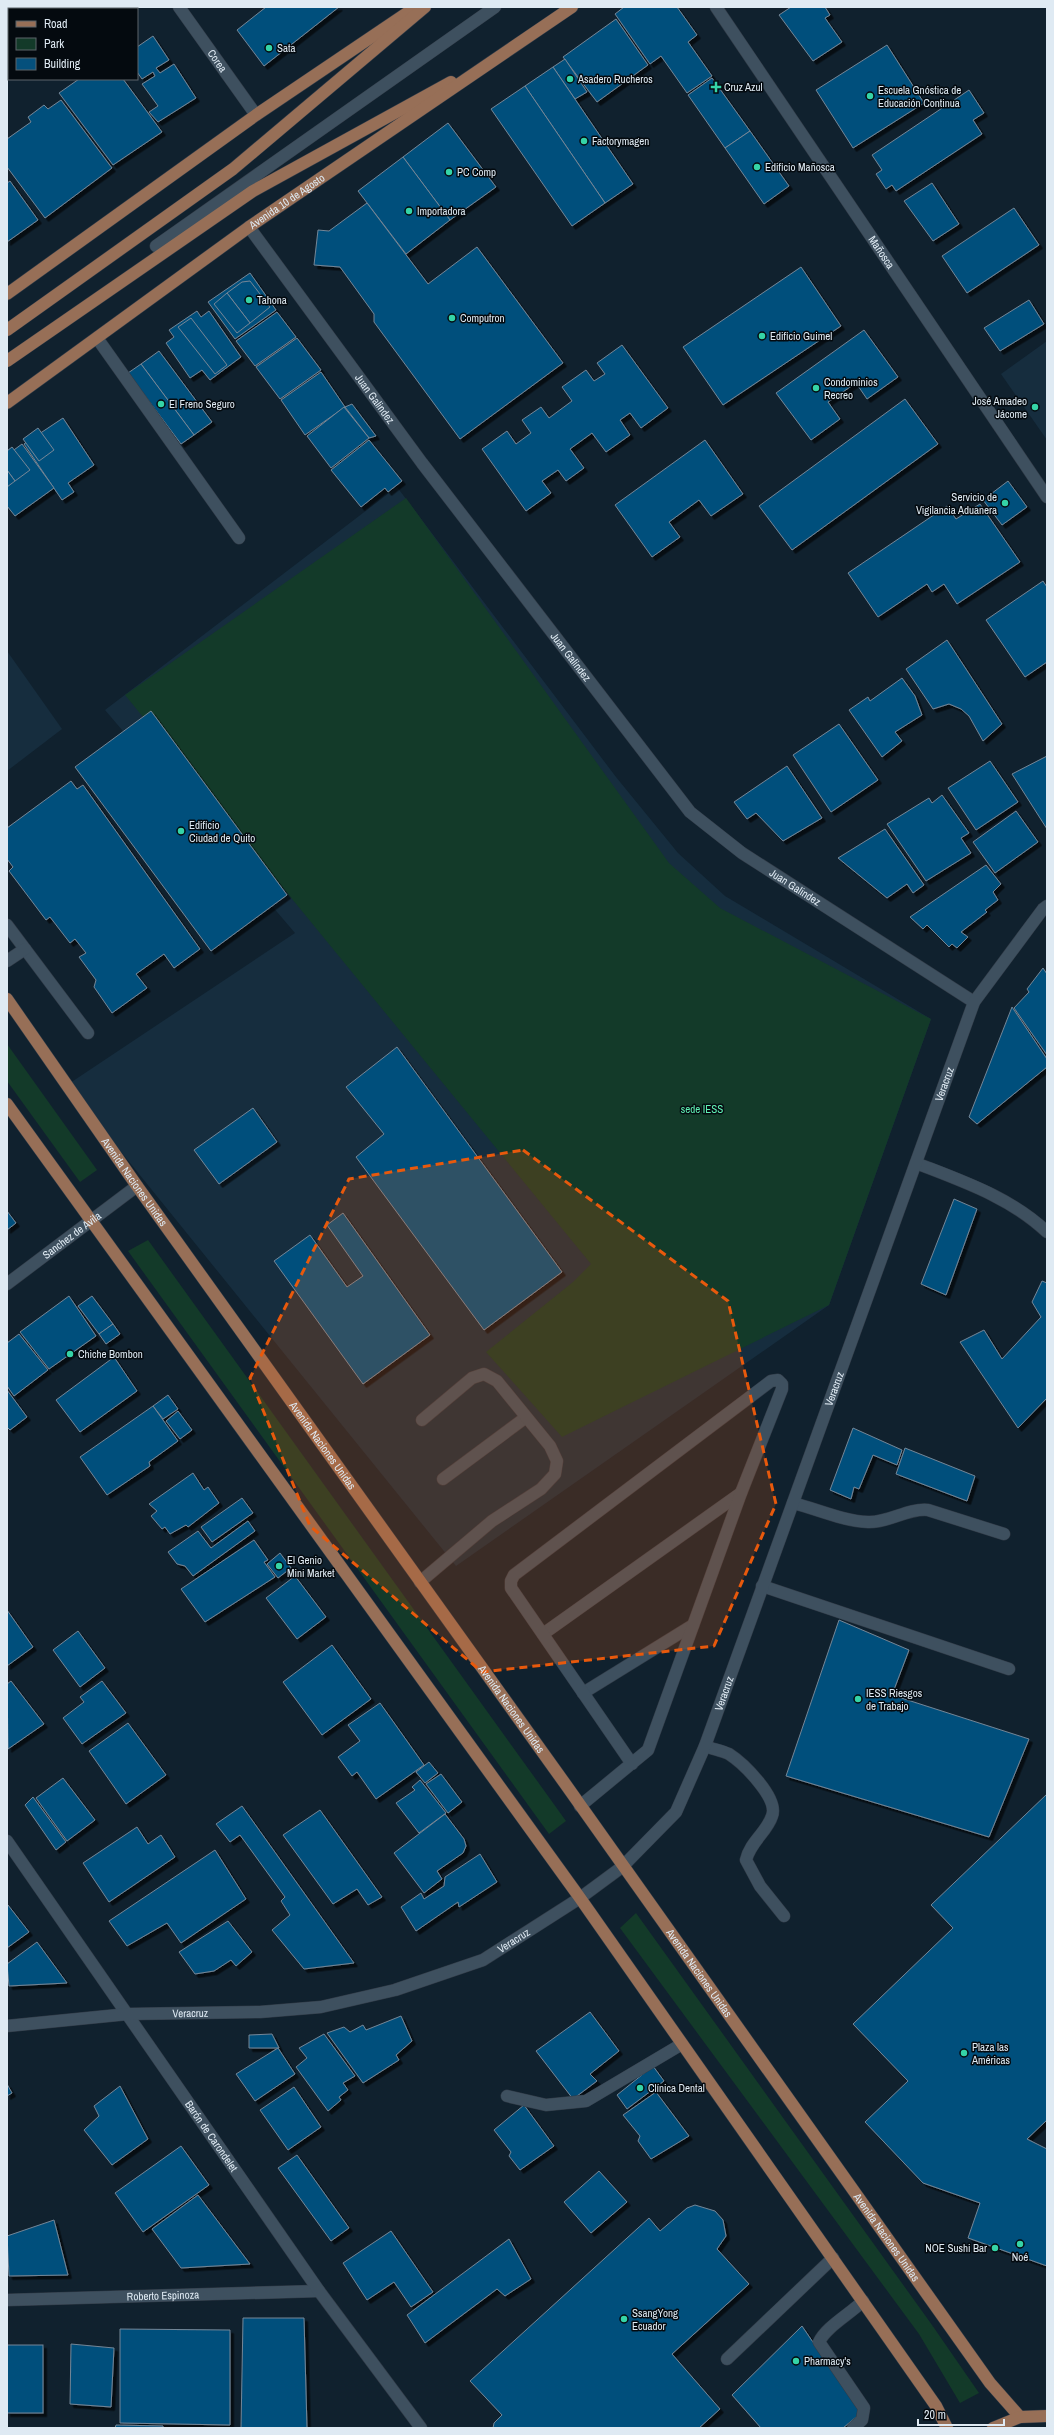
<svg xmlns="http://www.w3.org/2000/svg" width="1054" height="2435" viewBox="0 0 1054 2435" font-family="'Archivo Narrow',sans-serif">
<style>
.built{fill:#162d3e}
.green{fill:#133a29}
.building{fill:#05507c;stroke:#738697;filter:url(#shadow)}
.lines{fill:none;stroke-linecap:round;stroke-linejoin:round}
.lane-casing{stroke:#313b47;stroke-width:13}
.street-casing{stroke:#313b47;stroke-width:13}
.secondary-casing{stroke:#313b47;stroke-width:13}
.primary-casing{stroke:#313b47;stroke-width:13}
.lane{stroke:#3e505f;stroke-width:12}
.street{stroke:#3e505f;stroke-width:12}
.secondary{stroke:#3e505f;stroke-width:12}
.primary{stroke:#976f57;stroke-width:12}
.marked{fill:#e8590c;fill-opacity:0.2;stroke:#e8590c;stroke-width:3;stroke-dasharray:8 5;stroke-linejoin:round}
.poi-dot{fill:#35d4a7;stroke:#040a0f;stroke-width:1.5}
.labels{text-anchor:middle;stroke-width:3;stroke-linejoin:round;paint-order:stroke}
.poi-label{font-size:11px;fill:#dfeaf3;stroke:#040a0f;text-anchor:start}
.street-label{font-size:11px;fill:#dfeaf3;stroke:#040a0f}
.park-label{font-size:11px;fill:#60f1b4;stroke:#040a0f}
</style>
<defs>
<filter id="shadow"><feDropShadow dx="3.5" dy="3.5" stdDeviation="0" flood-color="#0009"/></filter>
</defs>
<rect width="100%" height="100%" fill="#10212e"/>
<!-- built -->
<g class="built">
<polygon points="1047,341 1047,440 1001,374"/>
<polygon points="397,487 616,777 678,853 725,896 931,1019 829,1305 456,1566 67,1085 295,933 105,710"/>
<polygon points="7,651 62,729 7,771"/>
</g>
<!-- green -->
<g class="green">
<polygon points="406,498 669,863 720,908 931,1019 829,1305 562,1437 486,1352 573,1282 591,1264 125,695"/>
<polygon points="7,1044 97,1170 80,1182 7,1081"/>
<polygon points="148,1240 566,1821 549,1834 128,1251"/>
<polygon points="636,1913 932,2325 979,2393 960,2403 919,2334 620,1928"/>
</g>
<!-- building -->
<g class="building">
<polygon points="7,7 131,7 132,9 9,9 9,60 7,62"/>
<polygon points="266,7 339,7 264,66 237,30"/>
<polygon points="624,7 677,7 697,35 688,42 712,76 687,93 661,56 650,64 615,14"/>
<polygon points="791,7 825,7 830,15 825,18 842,42 813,61 779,15"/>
<polygon points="616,19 648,65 597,102 563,57"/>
<polygon points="153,36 169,60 156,68 160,73 174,64 196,98 158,122 149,112 158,106 142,84 155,76 153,72 142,79 137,72 137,47"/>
<polygon points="887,45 924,103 853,148 816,90"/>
<polygon points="565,59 587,92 575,99 553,67"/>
<polygon points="553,67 633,184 605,203 525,86"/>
<polygon points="712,78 750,131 725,148 688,95"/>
<polygon points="79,79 123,79 162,132 113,165 59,93"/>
<polygon points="525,86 605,203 572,226 491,109"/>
<polygon points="969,90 984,113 973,120 982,134 896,191 892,185 886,189 876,174 882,170 872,155"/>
<polygon points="61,100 112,168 45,218 7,167 7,139 31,122 28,117 44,105 48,109"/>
<polygon points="448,123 496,187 450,220 403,157"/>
<polygon points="750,131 789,186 764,204 725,148"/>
<polygon points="403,157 450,220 406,254 358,191"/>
<polygon points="10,181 38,220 7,242 7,183"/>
<polygon points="932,183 959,224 933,241 904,201"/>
<polygon points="367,203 428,284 477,247 563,363 460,439 374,322 374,314 340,267 314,265 318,230 329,231"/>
<polygon points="1014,208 1039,245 967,293 942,256"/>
<polygon points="801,267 841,326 723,405 683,347"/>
<polygon points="250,273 276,310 235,339 208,302"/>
<polygon points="250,281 270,307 250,323 227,293 242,282"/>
<polygon points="227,293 250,323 237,333 214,304"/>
<polygon points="1029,300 1044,324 1000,351 984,328"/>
<polygon points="197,311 201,317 209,311 241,357 210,380 202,370 190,378 166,343 174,337 169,330"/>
<polygon points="277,312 296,337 255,366 236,341"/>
<polygon points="191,318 227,365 215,374 178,327"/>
<polygon points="864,330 898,377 867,399 856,383 828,402 840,419 811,440 776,393"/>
<polygon points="297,338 321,370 280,399 256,367"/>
<polygon points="622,345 668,408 641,428 630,413 620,420 630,435 606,452 592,433 570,449 584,468 566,481 558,470 542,481 551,493 526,511 482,449 507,431 516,444 531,433 522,420 541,407 549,418 572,401 562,387 586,370 594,381 605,374 597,363"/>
<polygon points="159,351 212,422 194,435 141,364"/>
<polygon points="141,364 194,435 181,444 128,373"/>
<polygon points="321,372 345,407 305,435 281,400"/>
<polygon points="905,399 938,444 792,550 759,506"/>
<polygon points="352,404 376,436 369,438 345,407"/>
<polygon points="344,407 369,438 331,468 307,436"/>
<polygon points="63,418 94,465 68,483 74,492 62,500 24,444"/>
<polygon points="38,428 54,450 39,461 23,439"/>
<polygon points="369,440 402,481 388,492 385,488 361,507 331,470"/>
<polygon points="705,440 743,494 711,516 699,500 669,522 680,537 652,557 615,505"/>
<polygon points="22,444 54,488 15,516 7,506 7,455"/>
<polygon points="12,447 30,470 15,481 7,470 7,451"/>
<polygon points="7,470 15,481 7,487"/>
<polygon points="1008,481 1027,507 1002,525 983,500"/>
<polygon points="980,504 1020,562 957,604 944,584 932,592 927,584 878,617 848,573 947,506 956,519"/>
<polygon points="1043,581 1047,587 1047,662 1025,677 986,620"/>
<polygon points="947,640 1002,724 983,741 969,716 961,709 949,704 933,709 906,669"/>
<polygon points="902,678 915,696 922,715 895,732 902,741 882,757 849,710 868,697 870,701"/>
<polygon points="151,711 287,895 211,951 75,767"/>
<polygon points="839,724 878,780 831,812 793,755"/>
<polygon points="1047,756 1047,829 1012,774"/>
<polygon points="990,761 1018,802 976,830 948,788"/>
<polygon points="787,766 822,818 783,841 756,813 747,819 734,802"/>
<polygon points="71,781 77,789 83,785 200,949 174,968 164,954 136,974 147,988 112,1013 94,987 96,980 79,957 86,953 75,939 70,943 50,917 46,920 9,871 13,867 7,859 7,828"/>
<polygon points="942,795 969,833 961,838 971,853 926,881 887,824 929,798 932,803"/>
<polygon points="1016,811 1038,842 995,873 973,842"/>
<polygon points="885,829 924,885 913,893 907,884 887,898 838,858"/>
<polygon points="986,865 1001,884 993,892 998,900 985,910 987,912 961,932 968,937 957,948 952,944 949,947 927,925 923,929 910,917"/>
<polygon points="1043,968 1047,974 1047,1055 1014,1008 1029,992 1027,989"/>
<polygon points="1012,1007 1047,1059 1047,1067 977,1124 969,1117"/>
<polygon points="397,1047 562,1272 484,1330 356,1157 384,1134 346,1087"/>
<polygon points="253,1108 277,1142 219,1184 194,1150"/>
<polygon points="954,1199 977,1209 946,1295 921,1284"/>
<polygon points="7,1211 16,1223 7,1230"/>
<polygon points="343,1213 430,1335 363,1384 274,1261 310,1235 347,1287 363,1276 327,1225"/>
<polygon points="1042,1281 1047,1283 1047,1398 1018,1428 960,1342 984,1330 1002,1359 1041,1317 1032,1302"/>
<polygon points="69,1296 96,1336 49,1369 20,1332"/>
<polygon points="92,1296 113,1324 99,1334 78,1306"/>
<polygon points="113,1324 120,1334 106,1344 99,1334"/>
<polygon points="19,1334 48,1370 14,1396 7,1386 7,1343"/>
<polygon points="114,1357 137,1391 80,1432 56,1400"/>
<polygon points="7,1390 27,1417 10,1430 7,1427"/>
<polygon points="168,1395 178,1409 163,1419 153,1406"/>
<polygon points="153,1406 178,1441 149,1462 150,1466 107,1495 80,1457"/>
<polygon points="178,1411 192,1430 180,1439 166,1421"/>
<polygon points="853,1428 902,1450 897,1465 873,1455 859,1489 854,1487 851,1499 830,1490"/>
<polygon points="905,1448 975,1476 967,1501 896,1474"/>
<polygon points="193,1473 204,1490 208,1487 219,1503 188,1527 186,1525 170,1534 165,1527 162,1529 151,1516 157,1511 149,1504"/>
<polygon points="242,1498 253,1513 212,1542 201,1527"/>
<polygon points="248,1521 255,1531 193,1576 185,1566 177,1564 168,1552 198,1531 211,1548"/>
<polygon points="254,1540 268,1560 264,1562 275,1577 205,1622 181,1589"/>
<polygon points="280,1553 291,1568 278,1578 267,1564"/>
<polygon points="295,1576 326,1617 297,1639 266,1598"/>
<polygon points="7,1610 33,1647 7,1666"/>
<polygon points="839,1620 909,1650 892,1695 1029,1739 989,1837 786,1776"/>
<polygon points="78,1631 105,1668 80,1687 53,1650"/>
<polygon points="332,1645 371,1699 322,1735 283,1682"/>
<polygon points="11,1681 44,1724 8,1749 7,1684"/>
<polygon points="102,1681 126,1713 82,1744 63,1718 84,1702 80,1697"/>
<polygon points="380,1703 424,1765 376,1799 357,1772 352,1776 338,1757 360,1741 348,1725"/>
<polygon points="128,1723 166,1775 126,1804 89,1751"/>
<polygon points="429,1762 438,1773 425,1783 416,1772"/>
<polygon points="441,1774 462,1802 448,1813 426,1784"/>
<polygon points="63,1778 95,1820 67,1841 36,1798"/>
<polygon points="420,1780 446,1813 419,1833 396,1803 415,1790 412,1787"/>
<polygon points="1047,1794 1047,2120 1027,2139 1047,2149 1047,2266 968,2238 980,2203 923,2183 865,2122 908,2081 853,2024 953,1928 931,1905"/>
<polygon points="33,1797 66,1842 56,1850 25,1805"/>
<polygon points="242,1806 354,1963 304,1969 272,1930 290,1915 281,1901 285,1897 240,1835 230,1842 216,1824"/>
<polygon points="320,1810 382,1897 368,1905 357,1889 333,1904 283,1835"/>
<polygon points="445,1814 464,1839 466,1846 463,1853 437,1871 442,1879 424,1893 394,1853"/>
<polygon points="137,1827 148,1844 161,1835 175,1857 109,1902 83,1863"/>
<polygon points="215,1850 246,1899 181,1943 167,1923 127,1946 109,1921"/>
<polygon points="480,1854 497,1882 459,1907 458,1902 416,1931 401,1907 421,1893 424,1899 444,1886 445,1877"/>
<polygon points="8,1905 29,1932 7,1948 7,1906"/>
<polygon points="228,1921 252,1952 236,1966 231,1960 214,1971 195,1974 179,1952"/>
<polygon points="37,1942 67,1983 9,1986 7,1964"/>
<polygon points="590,2012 619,2051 590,2074 597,2081 573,2099 536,2051"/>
<polygon points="401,2016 412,2041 396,2055 399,2060 363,2083 327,2033 344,2027 350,2032 363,2025 366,2030"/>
<polygon points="272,2034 279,2048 249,2048 249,2035"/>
<polygon points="324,2034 355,2076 343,2083 348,2090 339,2097 341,2100 328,2111 296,2067 307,2058 299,2048"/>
<polygon points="278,2048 295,2074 255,2101 236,2074"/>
<polygon points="653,2066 664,2081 627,2109 617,2095"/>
<polygon points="7,2084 12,2093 7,2096"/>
<polygon points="120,2086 148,2139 112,2165 84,2130 99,2116 94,2106"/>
<polygon points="294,2087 321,2127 288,2150 260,2110"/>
<polygon points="656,2092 689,2136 651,2159 638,2141 640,2136 623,2115"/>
<polygon points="524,2105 554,2146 520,2170 509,2156 511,2152 494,2130"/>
<polygon points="181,2146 209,2185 143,2232 115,2193"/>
<polygon points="297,2155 349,2228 331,2241 278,2168"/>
<polygon points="599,2171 627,2202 591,2233 564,2202"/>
<polygon points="198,2195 250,2264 181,2268 152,2229"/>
<polygon points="695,2205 715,2211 723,2220 726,2236 717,2249 749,2284 672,2354 720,2409 699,2428 493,2428 494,2423 502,2415 470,2381 649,2218 660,2231 687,2208"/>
<polygon points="54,2220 68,2275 9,2276 7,2236"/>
<polygon points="391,2231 433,2292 411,2307 394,2282 367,2300 343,2263"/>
<polygon points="509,2239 531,2279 505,2296 497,2289 425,2343 407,2315"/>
<polygon points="243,2318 304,2318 307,2428 241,2428"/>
<polygon points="802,2326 861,2413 843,2428 761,2428 732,2395"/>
<polygon points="120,2329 230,2330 230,2425 120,2423"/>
<polygon points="71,2344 114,2348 111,2407 70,2404"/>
<rect x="7" y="2345" width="36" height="68"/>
<polygon points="116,2425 163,2426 163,2428 115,2428"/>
</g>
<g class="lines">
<!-- lane casing -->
<g class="lane-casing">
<g id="lane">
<polyline points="156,246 495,7"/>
<polyline points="97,338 239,538"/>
<polyline points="7,925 88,1033"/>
<polyline points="7,961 25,949"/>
<polyline points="443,1479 525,1418"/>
<path d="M793,1503C817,1509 843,1521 868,1522C889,1523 907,1508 928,1510L1004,1534"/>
<polyline points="420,1582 492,1521 541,1489 555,1474 557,1461 550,1446 497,1381 484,1374 472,1378 422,1420"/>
<polyline points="543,1634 741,1493"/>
<polyline points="583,1693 693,1625"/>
<path d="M705,1746C713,1749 722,1751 729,1754C743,1763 779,1798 772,1816C767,1832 750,1842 746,1860L760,1886L784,1916"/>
<polyline points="580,1806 648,1750 741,1493 782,1389 782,1384 778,1380 771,1381 514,1575 511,1581 511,1588 632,1764"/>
<polyline points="507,2096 546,2105 586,2101 682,2044"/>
<path id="s1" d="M7,2300L319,2291"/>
<polyline points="727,2359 833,2258"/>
<path d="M853,2428L862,2420L864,2408L819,2342C826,2327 850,2314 863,2301"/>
</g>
</g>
<!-- street casing -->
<g class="street-casing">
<g id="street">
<path id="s2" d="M179,7L256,115"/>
<path id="s3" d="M249,227L422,463L690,812L742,853L974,1002"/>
<path d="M916,1163C962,1181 1010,1197 1047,1232"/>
<path id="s4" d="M7,1284L137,1186"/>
<polyline points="762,1586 1009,1669"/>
<path id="s5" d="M7,1841L319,2291L421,2428"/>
<path id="s6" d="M7,2026L128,2014L260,2012L321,2007L395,1990L483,1960L580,1898L622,1867L676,1812L705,1746L974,1002L1043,909L1047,906"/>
</g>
</g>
<!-- secondary casing -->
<g class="secondary-casing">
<g id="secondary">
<path id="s7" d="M716,7L1047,497"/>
</g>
</g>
<!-- primary casing -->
<g class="primary-casing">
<g id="primary">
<polyline points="7,294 256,115 410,11"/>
<polyline points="7,330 233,169 425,7"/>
<polyline points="7,361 253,191 451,82"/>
<path id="s8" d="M7,403L249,227L572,7"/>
<path id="s9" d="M7,999L137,1186L566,1785L990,2383L1020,2417"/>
<polyline points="7,1104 580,1898 936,2406 947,2428"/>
<polyline points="993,2428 1020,2417 1047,2416"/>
</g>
</g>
<!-- lane -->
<use href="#lane" class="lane"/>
<!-- street -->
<use href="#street" class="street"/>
<!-- secondary -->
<use href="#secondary" class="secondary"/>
<!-- primary -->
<use href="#primary" class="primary"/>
</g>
<!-- marked area -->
<path class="marked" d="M523,1150L728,1301L776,1504L714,1646L482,1672L310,1526L250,1378L349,1179Z"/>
<!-- markers -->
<g class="poi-dot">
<circle cx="269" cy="48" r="4"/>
<circle cx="570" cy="79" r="4"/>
<path d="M714 81h4v4h4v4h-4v4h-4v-4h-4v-4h4z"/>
<circle cx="870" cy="96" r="4"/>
<circle cx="584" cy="141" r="4"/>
<circle cx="757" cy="167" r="4"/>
<circle cx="449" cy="172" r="4"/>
<circle cx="409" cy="211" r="4"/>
<circle cx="249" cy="300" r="4"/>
<circle cx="452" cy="318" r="4"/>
<circle cx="762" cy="336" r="4"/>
<circle cx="816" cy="388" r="4"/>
<circle cx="161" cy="404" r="4"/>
<circle cx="1035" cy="407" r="4"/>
<circle cx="1005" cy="503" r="4"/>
<circle cx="181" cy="831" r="4"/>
<circle cx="70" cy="1354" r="4"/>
<circle cx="279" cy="1566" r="4"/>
<circle cx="858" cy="1699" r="4"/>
<circle cx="964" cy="2053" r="4"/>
<circle cx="640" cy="2088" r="4"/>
<circle cx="1020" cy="2244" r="4"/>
<circle cx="995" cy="2248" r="4"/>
<circle cx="624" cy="2319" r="4"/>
<circle cx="796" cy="2361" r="4"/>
</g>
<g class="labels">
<!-- poi labels -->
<g class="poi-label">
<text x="277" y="52">Sata</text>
<text x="578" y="83">Asadero Rucheros</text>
<text x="724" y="91">Cruz Azul</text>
<text x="878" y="94">Escuela Gnóstica de<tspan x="878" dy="13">Educación Continua</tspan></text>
<text x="592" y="145">Factorymagen</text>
<text x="765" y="171">Edificio Mañosca</text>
<text x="457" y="176">PC Comp</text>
<text x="417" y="215">Importadora</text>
<text x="257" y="304">Tahona</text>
<text x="460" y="322">Computron</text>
<text x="770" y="340">Edificio Guimel</text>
<text x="824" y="386">Condominios<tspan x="824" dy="13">Recreo</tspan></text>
<text x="1027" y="405" text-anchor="end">José Amadeo<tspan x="1027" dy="13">Jácome</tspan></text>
<text x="169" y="408">El Freno Seguro</text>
<text x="997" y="501" text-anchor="end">Servicio de<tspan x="997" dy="13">Vigilancia Aduanera</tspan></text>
<text x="189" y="829">Edificio<tspan x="189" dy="13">Ciudad de Quito</tspan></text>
<text x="78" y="1358">Chiche Bombon</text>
<text x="287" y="1564">El Genio<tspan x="287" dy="13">Mini Market</tspan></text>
<text x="866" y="1697">IESS Riesgos<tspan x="866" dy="13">de Trabajo</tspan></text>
<text x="972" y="2051">Plaza las<tspan x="972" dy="13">Américas</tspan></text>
<text x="648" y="2092">Clínica Dental</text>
<text x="987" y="2252" text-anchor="end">NOE Sushi Bar</text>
<text x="1020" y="2261" text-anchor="middle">Noé</text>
<text x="632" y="2317">SsangYong<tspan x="632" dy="13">Ecuador</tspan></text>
<text x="804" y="2365">Pharmacy's</text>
</g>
<!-- street labels -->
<g class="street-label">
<text dy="4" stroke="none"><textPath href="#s2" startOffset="66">Corea</textPath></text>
<text dy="4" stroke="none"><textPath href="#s8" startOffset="345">Avenida 10 de Agosto</textPath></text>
<text dy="4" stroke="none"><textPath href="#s7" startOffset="296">Mañosca</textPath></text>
<text dy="4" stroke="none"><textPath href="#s3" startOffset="213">Juan Galindez</textPath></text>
<text dy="4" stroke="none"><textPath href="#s3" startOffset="537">Juan Galindez</textPath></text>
<text dy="4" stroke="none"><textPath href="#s3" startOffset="862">Juan Galindez</textPath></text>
<text dy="4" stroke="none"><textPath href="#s6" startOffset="1504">Veracruz</textPath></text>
<text dy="4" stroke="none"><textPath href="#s9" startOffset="223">Avenida Naciones Unidas</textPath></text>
<text dy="4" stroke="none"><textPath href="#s4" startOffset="81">Sanchez de Avila</textPath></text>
<text dy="4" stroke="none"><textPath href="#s6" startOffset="1180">Veracruz</textPath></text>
<text dy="4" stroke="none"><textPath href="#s9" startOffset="547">Avenida Naciones Unidas</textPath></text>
<text dy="4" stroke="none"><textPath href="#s6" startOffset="856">Veracruz</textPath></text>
<text dy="4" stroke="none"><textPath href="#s9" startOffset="871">Avenida Naciones Unidas</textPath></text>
<text dy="4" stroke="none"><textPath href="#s6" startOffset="520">Veracruz</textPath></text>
<text dy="4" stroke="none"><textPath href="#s9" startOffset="1195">Avenida Naciones Unidas</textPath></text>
<text dy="4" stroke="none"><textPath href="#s6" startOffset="184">Veracruz</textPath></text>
<text dy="4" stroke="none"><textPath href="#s5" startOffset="359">Barón de Carondelet</textPath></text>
<text dy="4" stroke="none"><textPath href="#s9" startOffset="1519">Avenida Naciones Unidas</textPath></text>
<text dy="4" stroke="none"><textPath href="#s1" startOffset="156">Roberto Espinoza</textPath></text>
</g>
<!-- park labels -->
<g class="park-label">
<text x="702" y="1113">sede IESS</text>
</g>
</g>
<!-- border -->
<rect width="1054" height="2435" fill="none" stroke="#dfeaf3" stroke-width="16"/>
<!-- legend -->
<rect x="8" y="8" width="130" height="72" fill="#040a0f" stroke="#5c646a"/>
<rect x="16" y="21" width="20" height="6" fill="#976f57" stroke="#5c646a"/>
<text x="44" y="28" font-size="12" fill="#dfeaf3">Road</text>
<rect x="16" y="38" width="20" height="12" fill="#133a29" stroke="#5c646a"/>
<text x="44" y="48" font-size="12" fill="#dfeaf3">Park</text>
<rect x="16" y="58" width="20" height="12" fill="#05507c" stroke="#5c646a"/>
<text x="44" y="68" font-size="12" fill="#dfeaf3">Building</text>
<!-- scale -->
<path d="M918 2419v6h86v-6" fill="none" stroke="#dfeaf3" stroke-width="2"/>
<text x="924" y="2419" font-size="12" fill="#dfeaf3" stroke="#040a0f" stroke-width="3" paint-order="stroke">20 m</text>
</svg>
